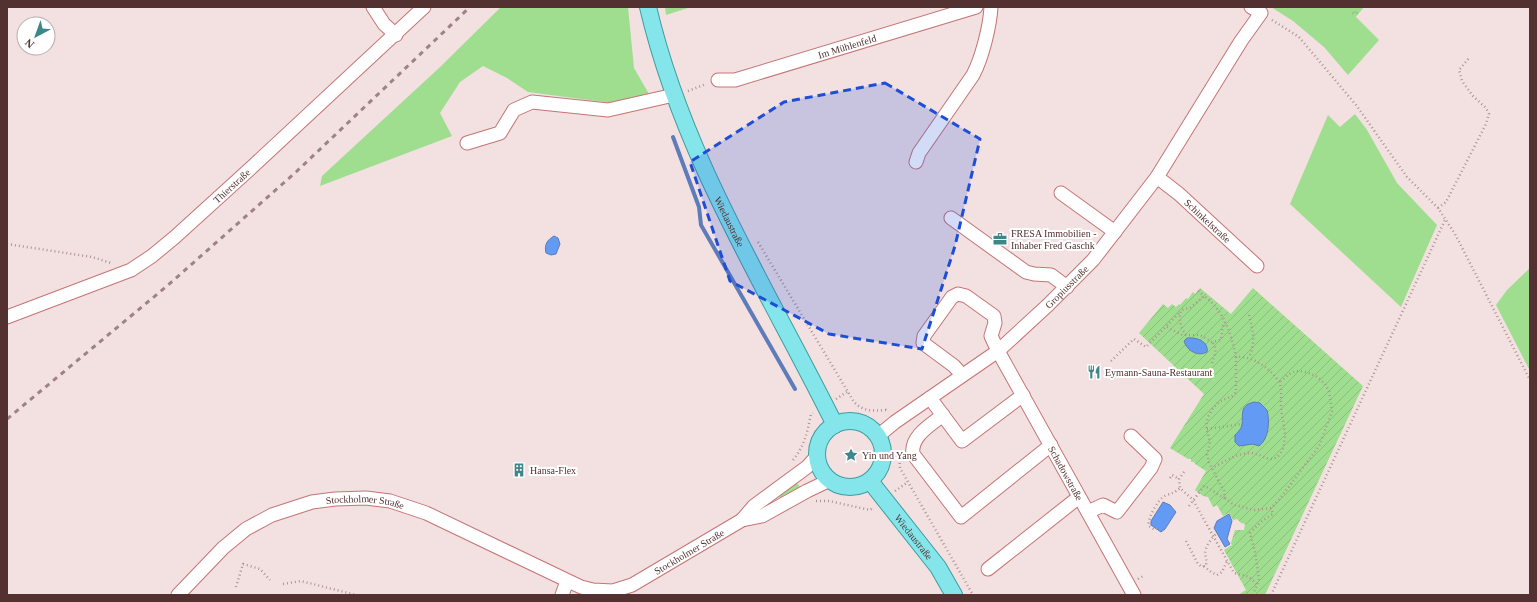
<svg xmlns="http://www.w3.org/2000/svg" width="1537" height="602" viewBox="0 0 1537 602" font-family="'Times New Roman',serif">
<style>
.grass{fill:#9ede8e}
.forest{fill:url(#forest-crowns)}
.garden{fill:url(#garden-furrows)}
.water{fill:#639bf4;stroke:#5e7bba}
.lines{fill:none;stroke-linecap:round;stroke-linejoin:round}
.stream{stroke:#5e7bba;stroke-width:4}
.minor-casing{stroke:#c57475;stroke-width:15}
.major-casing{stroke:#3e9ca1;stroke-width:18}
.path{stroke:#ad9393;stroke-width:2.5;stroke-dasharray:1 3;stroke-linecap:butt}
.minor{stroke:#fff;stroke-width:13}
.major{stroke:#84e6eb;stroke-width:16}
.rail{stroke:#9e8383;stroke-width:3;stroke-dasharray:5 5;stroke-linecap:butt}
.marked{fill:#1d4ed8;fill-opacity:0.2;stroke:#1d4ed8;stroke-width:3;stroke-dasharray:8 5;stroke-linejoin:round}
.labels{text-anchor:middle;stroke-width:4;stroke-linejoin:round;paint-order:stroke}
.street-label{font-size:10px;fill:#533131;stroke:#fff}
.poi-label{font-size:10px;fill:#533131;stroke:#fff;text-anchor:start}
</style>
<defs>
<pattern id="forest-crowns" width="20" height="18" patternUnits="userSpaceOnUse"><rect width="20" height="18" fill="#9ede8e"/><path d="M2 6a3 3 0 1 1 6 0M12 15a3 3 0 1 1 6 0" fill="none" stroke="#8abf7b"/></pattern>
<pattern id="garden-furrows" width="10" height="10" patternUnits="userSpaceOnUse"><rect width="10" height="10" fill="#9ede8e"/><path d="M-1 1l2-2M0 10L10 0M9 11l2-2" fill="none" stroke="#8abf7b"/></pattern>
</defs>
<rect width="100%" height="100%" fill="#f3e0e0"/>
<!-- grass -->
<g class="grass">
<polygon points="501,7 628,7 634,68 649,94 619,104 528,92 507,78 483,66 460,82 440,113 452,136 320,186 322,176 439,68"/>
<polygon points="665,7 691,7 666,15"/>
<polygon points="1271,7 1346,7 1379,40 1348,75 1324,47 1293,21"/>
<polygon points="1355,114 1367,130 1397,183 1437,225 1401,307 1290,204 1328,115 1340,127"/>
<polygon points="1530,268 1530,371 1496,305 1507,290"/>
<polygon points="797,483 801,488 781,498 779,497 780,493"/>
</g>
<!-- forest -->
<polygon class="forest" points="1346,7 1364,7 1355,18"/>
<!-- garden -->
<polygon class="garden" points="1200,288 1231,314 1253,288 1363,386 1265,595 1238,595 1246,590 1224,550 1232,545 1231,543 1235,530 1244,530 1245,524 1241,523 1237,519 1233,520 1229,513 1223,516 1217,505 1213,507 1208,497 1203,496 1195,490 1206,471 1195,464 1194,462 1191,462 1191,459 1188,459 1170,448 1204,394 1139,333 1163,304 1168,308 1172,304 1176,307 1179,304 1180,305 1186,298 1188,299 1193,292 1195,294"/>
<!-- water -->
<g class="water">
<path d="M554,236L558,238L560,244L556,254L551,255L546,253C544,245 547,240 554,236Z"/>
<path d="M1187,338C1196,337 1209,341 1207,352C1198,357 1187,351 1184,341Z"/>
<path d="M1254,402L1260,403L1267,410C1270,421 1269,439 1259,446L1253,444L1239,446L1235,442V435C1237,433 1239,431 1241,428C1245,417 1237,406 1254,402Z"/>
<polygon points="1163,502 1170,505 1176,512 1165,529 1161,532 1151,525 1151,521"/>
<polygon points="1229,514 1232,521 1227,539 1230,544 1225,547 1214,528 1217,521"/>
</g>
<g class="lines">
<!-- stream -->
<polyline class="stream" points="673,137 699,207 701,225 795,389"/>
<!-- minor casing -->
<g class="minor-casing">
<g id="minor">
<polyline points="373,7 384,24 396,35"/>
<path id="s1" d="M718,80H735L976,7"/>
<polyline points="467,143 500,133 514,110 532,102 608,110 674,95"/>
<path d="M916,162L919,153L973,75C982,58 990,26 991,7"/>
<path id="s2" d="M1157,177L1179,194L1257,266"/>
<polyline points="1061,193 1115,232"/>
<polyline points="951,218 1026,272 1034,274 1051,275 1067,287"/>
<path id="s3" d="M7,317L131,270L152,256L175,237L252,167L424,7"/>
<path id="s4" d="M962,375L954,366L923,343L924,336L952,297L958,294L966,296L994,316L995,323L991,336L998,351L1134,595"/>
<polyline points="930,398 962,441 1023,395"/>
<path d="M943,415C932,424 910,436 913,454L961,517L1051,445"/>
<path id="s5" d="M878,436L895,422L998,351L1048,305L1093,260L1157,177L1241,41L1261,13L1251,7"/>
<polyline points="1088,512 1103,505 1117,512 1151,468 1155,459 1131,436"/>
<polyline points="742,520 754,506 807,467 817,456"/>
<polyline points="988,569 1079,497"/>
<path id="s6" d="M178,595L223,548L246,529L272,515L312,502L335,499L366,498L390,501L426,513L581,587L593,590L613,591L632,585L742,520L762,516L807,491L830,480"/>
<polyline points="562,595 567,581"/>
</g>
</g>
<!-- major casing -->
<g class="major-casing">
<g id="major">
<path id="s7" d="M648,7C683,157 767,288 835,425"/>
<circle cx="850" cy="454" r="33"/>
<path id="s8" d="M870,481L938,567L954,595"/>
</g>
</g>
<!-- path -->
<g class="path">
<polyline points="1272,20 1299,37 1356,105 1407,177 1438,208 1455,234 1530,380"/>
<polyline points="688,91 706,84"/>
<polyline points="1438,208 1446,202 1486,124 1489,114 1486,108 1473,96 1462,81 1459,70 1470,57"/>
<path d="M758,242L854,402C864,412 873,411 886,410L888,412"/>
<polyline points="7,244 92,257 111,263"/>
<polyline points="1198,291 1204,296"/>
<path d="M1249,315C1253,331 1256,342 1249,358"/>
<polyline points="1167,327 1182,335 1200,335 1212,342 1221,340 1223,326 1225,322"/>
<path d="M1189,338C1181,330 1178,321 1181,310L1190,308L1204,296C1224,311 1231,333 1236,357C1252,355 1271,369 1279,382C1282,388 1281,394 1281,400C1280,413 1285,425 1285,437C1284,443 1284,449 1280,454C1271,465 1263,454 1252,453C1239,452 1224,462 1212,468"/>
<polyline points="1236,357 1236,392 1232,396 1219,402 1213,408 1208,417 1206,426 1210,442 1207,455 1209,463 1224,491 1225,498 1234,505 1255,510 1271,508 1282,496 1319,446 1332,411 1329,391 1324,383 1316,376 1306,372 1296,371 1289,374 1279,383"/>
<polyline points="1111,361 1134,339 1146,347 1180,312"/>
<path d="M1212,363C1215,355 1218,349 1212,342"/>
<polyline points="836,399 847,392"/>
<polyline points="1207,429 1242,424"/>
<polyline points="899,455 900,468 973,595"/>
<path d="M793,460C805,445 807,433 811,414L813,413"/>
<path d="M1184,472L1179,479L1180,488L1193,500L1234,573C1246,577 1247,573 1257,585"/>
<polyline points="1170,478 1172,475 1179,479"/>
<polyline points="895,491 908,482"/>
<polyline points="816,501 829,501 870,510 874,507"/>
<path d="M1189,506L1204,486C1212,489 1217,495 1225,498"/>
<path d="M1156,528L1155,530L1149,526C1147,519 1158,499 1165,496C1171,493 1175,493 1180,488"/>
<path d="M1186,541L1198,564L1202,567L1206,565C1207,561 1206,559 1205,554C1205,547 1212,537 1217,533"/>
<polyline points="1204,566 1211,572 1217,575 1222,572 1227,561"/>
<polyline points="1138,579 1145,575"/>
<polyline points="283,584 301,581 356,595"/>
<polyline points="236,587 243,564 260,569 270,580"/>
<polyline points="1253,595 1259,579 1255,552 1250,533 1262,521 1273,514 1271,508"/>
<polyline points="1271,595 1445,220"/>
</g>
<!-- minor -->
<use href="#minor" class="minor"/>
<!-- major -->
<use href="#major" class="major"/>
<!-- rail -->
<polyline class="rail" points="7,419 167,286 296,172 470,7"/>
</g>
<!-- marked area -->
<path class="marked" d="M885,83L980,139L955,246L922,349L829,334L730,281L690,162L784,102Z"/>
<!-- icons -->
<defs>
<g id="office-bare" transform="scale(1.08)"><path d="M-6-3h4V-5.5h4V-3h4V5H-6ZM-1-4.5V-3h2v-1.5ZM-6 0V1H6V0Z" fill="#3d8689" stroke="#fff" stroke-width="2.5" paint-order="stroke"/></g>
<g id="restaurant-bare" transform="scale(1.08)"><path d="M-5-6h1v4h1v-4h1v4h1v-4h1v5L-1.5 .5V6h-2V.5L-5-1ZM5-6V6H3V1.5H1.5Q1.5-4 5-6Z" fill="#3d8689" stroke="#fff" stroke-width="2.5" paint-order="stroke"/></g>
<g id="sight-bare" transform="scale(1.08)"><path d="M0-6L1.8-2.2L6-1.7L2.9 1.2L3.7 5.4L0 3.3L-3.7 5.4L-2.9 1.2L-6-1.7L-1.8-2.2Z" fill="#3d8689" stroke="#fff" stroke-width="2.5" paint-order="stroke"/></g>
<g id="building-bare" transform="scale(1.08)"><path d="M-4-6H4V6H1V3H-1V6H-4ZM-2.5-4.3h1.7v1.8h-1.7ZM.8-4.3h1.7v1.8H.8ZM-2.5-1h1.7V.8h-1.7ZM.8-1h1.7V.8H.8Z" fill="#3d8689" stroke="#fff" stroke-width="2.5" paint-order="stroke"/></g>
</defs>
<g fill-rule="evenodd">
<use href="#office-bare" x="1000" y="239"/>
<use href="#restaurant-bare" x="1094" y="372"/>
<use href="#sight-bare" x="851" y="455"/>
<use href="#building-bare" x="519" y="470"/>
</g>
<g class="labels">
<!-- street labels -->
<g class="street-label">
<text dy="4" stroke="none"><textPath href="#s1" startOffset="134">Im Mühlenfeld</textPath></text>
<text dy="4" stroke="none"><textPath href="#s3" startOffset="264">Thierstraße</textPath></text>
<text dy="4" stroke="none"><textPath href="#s7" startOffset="230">Wiedaustraße</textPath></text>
<text dy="4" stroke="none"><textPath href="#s2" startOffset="67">Schinkelstraße</textPath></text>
<text dy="4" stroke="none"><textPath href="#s5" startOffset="241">Gropiusstraße</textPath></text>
<text dy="4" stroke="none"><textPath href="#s4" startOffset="332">Schadowstraße</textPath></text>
<text dy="4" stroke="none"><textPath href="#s6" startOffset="220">Stockholmer Straße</textPath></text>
<text dy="4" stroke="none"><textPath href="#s8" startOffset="71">Wiedaustraße</textPath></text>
<text dy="4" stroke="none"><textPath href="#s6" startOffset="573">Stockholmer Straße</textPath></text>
</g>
<!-- poi labels -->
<g class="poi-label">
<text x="1011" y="237">FRESA Immobilien -<tspan x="1011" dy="12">Inhaber Fred Gaschk</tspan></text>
<text x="1105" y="376">Eymann-Sauna-Restaurant</text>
<text x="862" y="459">Yin und Yang</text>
<text x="530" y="474">Hansa-Flex</text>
</g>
</g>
<!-- border -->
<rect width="1537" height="602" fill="none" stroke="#533131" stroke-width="16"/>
<!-- north arrow -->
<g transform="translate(36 36) rotate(221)"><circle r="19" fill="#ffffff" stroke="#baadad"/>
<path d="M0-3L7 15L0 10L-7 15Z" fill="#3d8689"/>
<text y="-6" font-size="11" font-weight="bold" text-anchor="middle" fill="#533131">N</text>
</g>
</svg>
